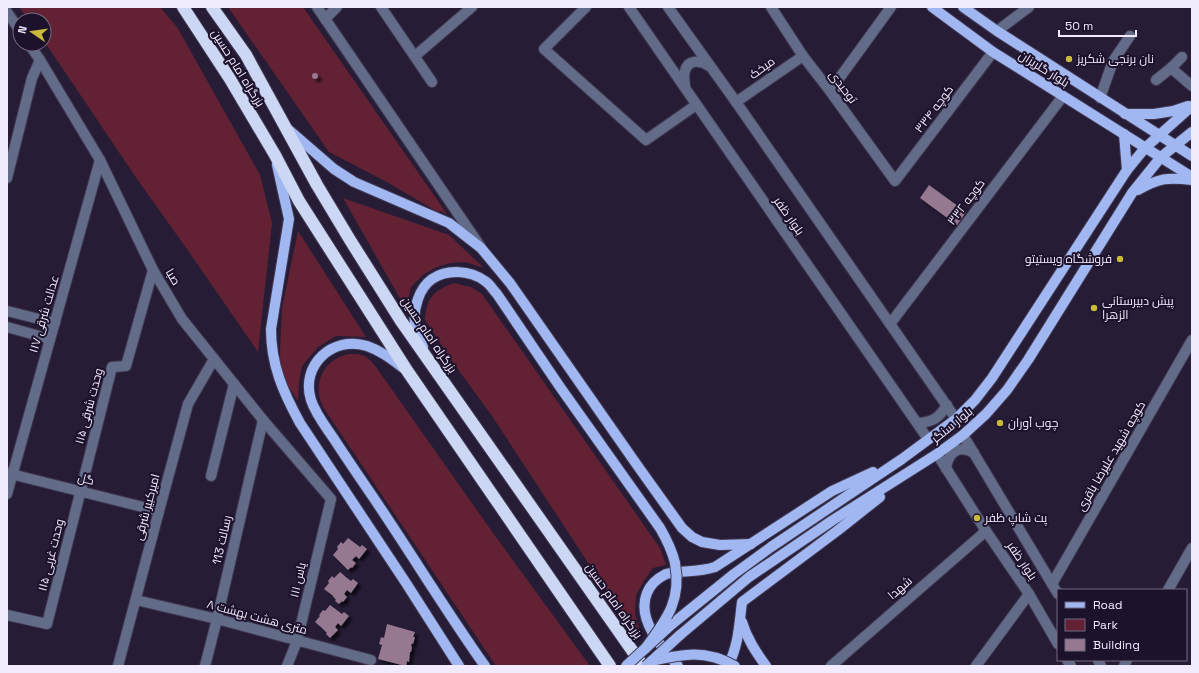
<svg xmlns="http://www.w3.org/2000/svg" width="1199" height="673" viewBox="0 0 1199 673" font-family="'Space Grotesk',Cairo,sans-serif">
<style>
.green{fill:#632134}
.building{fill:#967990;filter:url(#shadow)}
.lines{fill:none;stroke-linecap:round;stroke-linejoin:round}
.minor-casing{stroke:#423952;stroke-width:12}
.major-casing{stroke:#423952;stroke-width:12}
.highway-casing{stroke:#423952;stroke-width:14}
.minor{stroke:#626c89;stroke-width:10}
.major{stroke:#a1b7f2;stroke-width:10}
.highway{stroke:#ccd7f4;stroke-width:12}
.major-bridge-casing{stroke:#423952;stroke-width:12;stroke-linecap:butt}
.major-bridge{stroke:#a1b7f2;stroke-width:10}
.poi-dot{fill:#c9ba3a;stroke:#1d122c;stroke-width:1.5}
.labels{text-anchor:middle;stroke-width:4;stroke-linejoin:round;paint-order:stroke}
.poi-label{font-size:12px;fill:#f1ebfd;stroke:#1d122c;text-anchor:start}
.street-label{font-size:12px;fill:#f1ebfd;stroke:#1d122c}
</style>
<defs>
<filter id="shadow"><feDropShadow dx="3.5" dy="3.5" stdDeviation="1" flood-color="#0009"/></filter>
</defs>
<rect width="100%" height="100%" fill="#261c36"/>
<!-- green -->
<g class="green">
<polygon points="19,7 160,7 177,27 260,175 272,223 258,352 189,252 137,179 44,41 44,20 29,20"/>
<polygon points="228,7 303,7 447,214 440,211 438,212 385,181 329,152"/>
<polygon points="343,198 449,235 484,268 465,262 450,263 437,267 424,274 411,287 406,309"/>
<polygon points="298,231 366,337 336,336 318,347 302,366 299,382 298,401 281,376 280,351 282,308"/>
<path d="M454,283L471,287L482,294L660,548L666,565L653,568L645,579L636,595L635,614L640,632L636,636L492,416L457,368L425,320C426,298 434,290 454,283Z"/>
<path d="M349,354C364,354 366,355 376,367L493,533L590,666H496L323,407C322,403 319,398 319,394C317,374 329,358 349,354Z"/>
</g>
<!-- building -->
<g class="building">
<circle cx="315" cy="76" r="3"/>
<polygon points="929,185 966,212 957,225 920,198"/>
<polygon points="348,538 360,547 362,545 367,549 359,559 356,556 352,560 356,563 352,568 351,567 348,570 333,555 338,549 337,547 341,542 343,544"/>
<polygon points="340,572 347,578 351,581 353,579 358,583 351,593 347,590 344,594 347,597 343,602 342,601 339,604 335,601 336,600 332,595 324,589 329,583 328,581 332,576 334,578"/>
<polygon points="330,605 342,614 344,612 349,616 341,626 338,623 335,627 338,630 330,638 326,634 327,633 322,628 315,622 320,616 319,615 323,610 325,611"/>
<polygon points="387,624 415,632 413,637 415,637 413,644 412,643 411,646 412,647 411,652 410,652 409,662 407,661 406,666 378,659 382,645 379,644 381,637 384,638"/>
</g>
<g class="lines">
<!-- minor casing -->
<g class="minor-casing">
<g id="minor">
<polyline points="317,7 480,246"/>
<polyline points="381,7 432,82"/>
<polyline points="586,7 544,49 646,140 696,105"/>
<polyline points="629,7 928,439"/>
<polyline points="668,7 736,102 956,419"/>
<polyline points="771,7 803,56 830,91 895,181 993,52"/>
<polyline points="7,12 20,31"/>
<polyline points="325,19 337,7"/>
<polyline points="997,31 1029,7"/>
<polyline points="29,44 40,60 100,160 153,270 182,319 263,420 331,499 297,641 287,666"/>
<polyline points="415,56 472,7"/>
<polyline points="1182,57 1171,68 1192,86"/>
<polyline points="1156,80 1171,68"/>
<path d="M685,87C685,82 683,76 685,71C688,59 701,60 709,66"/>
<polyline points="830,91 891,7"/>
<polyline points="1100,98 1113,61 1130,36"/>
<polyline points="736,102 803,56"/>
<polyline points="7,178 32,78 40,60"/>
<polyline points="7,311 55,323"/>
<polyline points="890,324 1063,96"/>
<polyline points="7,327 50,339"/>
<path d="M918,423C933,422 939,418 947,405"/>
<polyline points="963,435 1058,594"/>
<polyline points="937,454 986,531 1029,594 1058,644"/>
<path d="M946,469C948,452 959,444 974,453"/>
<polyline points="7,473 159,511"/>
<polyline points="211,476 234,384"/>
<polyline points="7,494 100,160"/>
<polyline points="1052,584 1192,340"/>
<polyline points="1168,590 1192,548"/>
<polyline points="136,600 217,619 371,660"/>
<polyline points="7,615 47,624 112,367 126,366 153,270"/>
<polyline points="1067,660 1071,666"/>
<polyline points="1098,660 1101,666"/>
<polyline points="118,666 159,511 188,404 214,359"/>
<polyline points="205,666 217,619 263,420"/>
<polyline points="831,666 986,531"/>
<polyline points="976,666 1029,594"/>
<polyline points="1124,666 1127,660"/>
</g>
</g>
<!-- major casing -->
<g class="major-casing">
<g id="major">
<polyline points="932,7 993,52 1192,177"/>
<polyline points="963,7 997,31 1192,156"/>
<polyline points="1125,114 1154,114 1173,111 1188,106"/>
<polyline points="289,130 334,169 354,182 449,223 481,248 510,283 637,465 682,528 692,537 702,542 720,545 751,544"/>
<polyline points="1124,134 1127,170"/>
<path d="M277,165L289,219L271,329C271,365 283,392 300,423L406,583L459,666"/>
<path d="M1138,190C1159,178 1168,177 1192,180"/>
<path d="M423,347C420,340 416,332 415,324C413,309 419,288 432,279C447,269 470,270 485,281C490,284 493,290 497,294L560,387L660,528C667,540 672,550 675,563"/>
<path d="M406,370C394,361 382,351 367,346C333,335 300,365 311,400C316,415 326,427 334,439C347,459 360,478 373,497C411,553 446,611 485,666"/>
<path d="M742,622C747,639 756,652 766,666"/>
<polyline points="672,624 734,574 771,547 902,459 956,419 975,400 992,378 1127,170 1145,148 1192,106"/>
<polyline points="680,635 749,577 833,520 937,454 963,435 986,414 1007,390 1028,360 1132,193 1161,157 1192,132"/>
<path d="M678,666C662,648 636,619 647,593C650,585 658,578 666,574C670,573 675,573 678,572C691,571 703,571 715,567L832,491L873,472"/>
<path d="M728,666C739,644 739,625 742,602L837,531L880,497"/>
</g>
</g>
<!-- highway casing -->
<g class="highway-casing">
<g id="highway">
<polyline points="183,7 230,79 275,155 299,201 408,372 610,666"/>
<polyline points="212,7 246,55 317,185 350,240 401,321 643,666"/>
</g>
</g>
<!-- minor -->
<use href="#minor" class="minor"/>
<!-- major -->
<use href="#major" class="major"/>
<!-- highway -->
<use href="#highway" class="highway"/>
<!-- major-bridge casing -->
<g class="major-bridge-casing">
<g id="major-bridge">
<path d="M645,649C666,620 682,601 675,563"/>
<path d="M652,661C683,654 705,649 735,666"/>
<polyline points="626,666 672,624"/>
<polyline points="646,666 680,635"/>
</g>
</g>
<!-- major-bridge -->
<use href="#major-bridge" class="major-bridge"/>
</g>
<!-- markers -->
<g class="poi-dot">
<circle cx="1069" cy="59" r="4"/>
<circle cx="1120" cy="259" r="4"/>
<circle cx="1094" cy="308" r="4"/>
<circle cx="1000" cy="423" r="4"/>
<circle cx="977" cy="518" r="4"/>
</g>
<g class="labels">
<!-- poi labels -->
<g class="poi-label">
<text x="1077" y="63">نان برنجی شکریز</text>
<text x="1112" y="263" text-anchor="end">فروشگاه ویستیتو</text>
<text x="1102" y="305">پیش دبیرستانی<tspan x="1102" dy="14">الزهرا</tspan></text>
<text x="1008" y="427">چوب آوران</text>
<text x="985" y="522">پت شاپ ظفر</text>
</g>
<!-- street labels -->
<g class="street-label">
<text transform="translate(238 68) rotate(58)" y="4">بزرگراه امام حسین</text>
<text transform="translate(762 68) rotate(-35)" y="4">میخک</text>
<text transform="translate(1044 69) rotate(32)" y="4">بلوار گلریزان</text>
<text transform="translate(843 87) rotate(53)" y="4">توحیدی</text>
<text transform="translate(934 109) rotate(-53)" y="4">کوچه ۳۳۴</text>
<text transform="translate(966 202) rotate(-53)" y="4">کوچه ۳۳۲</text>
<text transform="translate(789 216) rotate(55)" y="4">بلوار ظفر</text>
<text transform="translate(173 277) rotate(59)" y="4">صبا</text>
<text transform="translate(44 314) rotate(-74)" y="4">۱۱۷ عدالت شرقی</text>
<text transform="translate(429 335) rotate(56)" y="4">بزرگراه امام حسین</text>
<text transform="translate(89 406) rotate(-75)" y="4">۱۱۵ وحدت شرقی</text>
<text transform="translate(952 425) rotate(-39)" y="4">بلوار سنگر</text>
<text transform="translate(1111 456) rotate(-60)" y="4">کوچه شهید علیرضا باقری</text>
<text transform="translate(86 479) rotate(14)" y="4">گل</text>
<text transform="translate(147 507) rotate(-75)" y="4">امیرکبیر شرقی</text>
<text transform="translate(222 540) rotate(-77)" y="4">رسالت 113</text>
<text transform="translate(51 555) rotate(-76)" y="4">۱۱۵ وحدت غربی</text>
<text transform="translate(1022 561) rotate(56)" y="4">بلوار ظفر</text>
<text transform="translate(298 580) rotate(-77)" y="4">یاس ۱۱۱</text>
<text transform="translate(900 588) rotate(-41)" y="4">شهدا</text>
<text transform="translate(614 601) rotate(55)" y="4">بزرگراه امام حسین</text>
<text transform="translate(257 617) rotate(15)" y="4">۸ متری هشت بهشت</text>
</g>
</g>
<!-- border -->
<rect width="1199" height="673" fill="none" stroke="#f1ebfd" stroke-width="16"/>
<!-- legend -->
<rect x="1057" y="589" width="130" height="72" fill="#1d122c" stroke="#726980"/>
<rect x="1065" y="602" width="20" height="6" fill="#a1b7f2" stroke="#726980"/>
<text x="1093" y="609" font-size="12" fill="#f1ebfd">Road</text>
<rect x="1065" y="619" width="20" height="12" fill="#632134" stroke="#726980"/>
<text x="1093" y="629" font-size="12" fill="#f1ebfd">Park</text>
<rect x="1065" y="639" width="20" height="12" fill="#967990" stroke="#726980"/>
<text x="1093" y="649" font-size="12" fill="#f1ebfd">Building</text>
<!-- north arrow -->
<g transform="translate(32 32) rotate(283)"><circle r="19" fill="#1d122c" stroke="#726980"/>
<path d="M0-3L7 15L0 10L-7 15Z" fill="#c9ba3a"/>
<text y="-6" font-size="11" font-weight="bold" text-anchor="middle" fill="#f1ebfd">N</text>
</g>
<!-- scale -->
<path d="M1059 30v6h77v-6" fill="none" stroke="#f1ebfd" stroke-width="2"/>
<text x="1065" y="30" font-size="12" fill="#f1ebfd" stroke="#1d122c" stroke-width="3" paint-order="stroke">50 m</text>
</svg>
